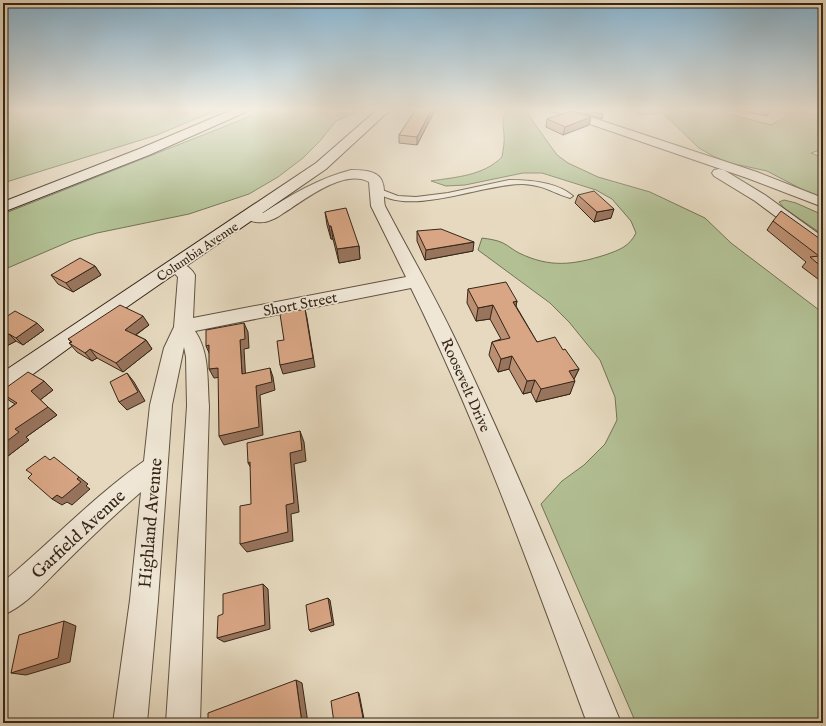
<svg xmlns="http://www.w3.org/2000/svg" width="826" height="726" viewBox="0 0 826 726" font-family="'IM FELL English',serif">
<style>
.green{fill:#b2c094;stroke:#747356}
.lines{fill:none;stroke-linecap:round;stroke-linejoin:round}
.lane-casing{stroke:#615342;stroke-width:2}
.street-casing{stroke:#615342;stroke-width:2}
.secondary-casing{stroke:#352618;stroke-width:2}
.lane{fill:#efe6d5;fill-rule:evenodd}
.street{fill:#efe6d5;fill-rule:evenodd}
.secondary{fill:#efe6d5;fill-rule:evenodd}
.wall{fill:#bb8f72;stroke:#352618}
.shaded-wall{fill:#98745d;stroke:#352618}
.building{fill:#d9a685;stroke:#352618}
.labels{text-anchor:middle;stroke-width:3.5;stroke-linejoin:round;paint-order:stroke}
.far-street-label{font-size:13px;fill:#352618;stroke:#efe6d5}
.street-label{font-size:15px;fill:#352618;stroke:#efe6d5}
.near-street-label{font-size:18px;fill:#352618;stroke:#efe6d5}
</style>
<rect width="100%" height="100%" fill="#e6d9bf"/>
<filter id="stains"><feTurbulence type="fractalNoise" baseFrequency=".005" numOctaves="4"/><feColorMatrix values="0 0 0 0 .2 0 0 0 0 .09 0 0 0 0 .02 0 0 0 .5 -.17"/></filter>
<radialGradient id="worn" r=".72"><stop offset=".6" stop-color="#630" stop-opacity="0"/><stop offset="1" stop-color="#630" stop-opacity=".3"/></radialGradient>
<!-- green -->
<g class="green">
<polygon points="3,109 219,109 157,135 3,183"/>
<polygon points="264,109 364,109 336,121 320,141 303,158 278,177 249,194 189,214 97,233 73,240 3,270 3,214 241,120"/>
<path d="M509,109H524L557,155L568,163L598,177L650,192L705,218L731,243L823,313V723H636L541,504L562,481L584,465L605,444L617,420L615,397L600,360L569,322L550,303L478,250L482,238C489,239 497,240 503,243C509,246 513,250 519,253C550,268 573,265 605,255C619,250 629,247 636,233L631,221L612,199L596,190L542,173H523L465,185L446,186L431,181C456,177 483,176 502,157C503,150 505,141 504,134C503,123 501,117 509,109Z"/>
<polygon points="633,109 710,109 771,125 789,115 772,109 800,109 823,118 823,149 811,153 823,158 823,198 805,191 767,171 730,163 713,156 699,148 670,120 661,113 640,115"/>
<polygon points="784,200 796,203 823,215 823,235 784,208 779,202"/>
</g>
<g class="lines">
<!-- lane casing -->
<g class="lane-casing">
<path id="lane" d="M509,180C530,180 557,182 573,196L570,198C553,193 544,185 523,184C483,183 406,219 374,190L377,188L398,196L416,197L448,193Z"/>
</g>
<!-- street casing -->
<g class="street-casing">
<g id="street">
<polygon points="551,109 566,109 757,172 823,198 823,207 747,178 552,111"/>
<polygon points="719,169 724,170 765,195 823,237 823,249 817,247 755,201 714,176 712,173 714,170"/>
<path d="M351,170C362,170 380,170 383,184C385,191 383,199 385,206C409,252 436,298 458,345C517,469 569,596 621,723H587C533,576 480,428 411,288L195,331C210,353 207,381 209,406L200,723H166L187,406L186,357L184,347L172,405L158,600L147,723H113L130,600L141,492C113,516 86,542 60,568C43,585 25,606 3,615V582C51,542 93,497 144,461L150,405L164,348L174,327L178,277L167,266L169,262C179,260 190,266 195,275L193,318L406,277L371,206L369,182C346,169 309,196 290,209C284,212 278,218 271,220C263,224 248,223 243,215L245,212L250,211L263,213C291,195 319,178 351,170Z"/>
</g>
</g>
<!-- secondary casing -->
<g class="secondary-casing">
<g id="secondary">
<polygon points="234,109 250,109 248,111 149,155 3,212 3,202 139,149"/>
<polygon points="378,109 391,109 326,169 95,329 11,390 3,393 3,372 316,163"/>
</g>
</g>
<!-- lane -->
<use href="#lane" class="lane"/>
<!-- street -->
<use href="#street" class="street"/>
<!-- secondary -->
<use href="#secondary" class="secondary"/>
</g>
<!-- wall -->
<g class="wall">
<polygon points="416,109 438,109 436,112 434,112 417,145 399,143 399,135"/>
<polygon points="585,109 603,115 602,119 584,113"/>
<polygon points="731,109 771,109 767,116"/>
<polygon points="591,117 589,125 563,135 546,127 547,119"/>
<polygon points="578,195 611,218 594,222 575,203"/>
<polygon points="325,212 359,246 360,259 339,263 333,239 331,239 327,225"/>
<polygon points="773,221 823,241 823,279 818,279 802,267 806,262 767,230"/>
<polygon points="417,231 473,251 425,260 417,241"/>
<polygon points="95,266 101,275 73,292 58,284 51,275"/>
<polygon points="468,289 517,301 516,306 537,342 563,350 579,369 574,379 570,394 536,402 531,392 523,394 509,369 498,372 489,355 492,342 501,339 490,319 476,321 467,303"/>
<polygon points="3,319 44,330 23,345 16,341 3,348"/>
<polygon points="149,325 136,335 146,340 152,349 123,372 97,358 92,361 77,352 69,343 71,342 68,339"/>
<polygon points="3,390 53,390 40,400 57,415 26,437 29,440 8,456 3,452 3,413 15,404 10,401 3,395"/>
</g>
<!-- shaded-wall -->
<g class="shaded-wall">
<polygon points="432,109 434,109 434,112 417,145 417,137"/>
<polygon points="591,117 589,125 563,135 565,127"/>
<polygon points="614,209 611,218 594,222 597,212"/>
<polygon points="329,226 331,226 333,239 331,239"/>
<polygon points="474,242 473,251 425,260 426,250"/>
<polygon points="359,246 360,259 339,263 337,249"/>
<polygon points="95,266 101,275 73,292 66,283"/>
<polygon points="823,273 823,279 818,279"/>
<polygon points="517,301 514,314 513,302"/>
<polygon points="493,305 490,319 476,321 478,308"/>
<polygon points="305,309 307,318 315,367 283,374 280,365"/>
<polygon points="143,316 149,325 131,338 125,330"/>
<polygon points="37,323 44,330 23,345 16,338"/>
<polygon points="244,323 248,332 249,348 244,349 246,383 242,374 240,340"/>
<polygon points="9,334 16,341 3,348 3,337"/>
<polygon points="146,340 152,349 123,372 116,363"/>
<polygon points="209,345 210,355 206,346"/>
<polygon points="90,349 97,358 92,361 85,353"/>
<polygon points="512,356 509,369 498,372 501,359"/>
<polygon points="218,368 222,377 214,378 209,369"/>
<polygon points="270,368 273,377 275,390 260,395 263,435 224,445 219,436"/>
<polygon points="579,369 573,381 575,381 570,394 536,402 541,389 569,371"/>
<polygon points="127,373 134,382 145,401 127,410 119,402"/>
<polygon points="535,380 531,392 523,394 527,381"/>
<polygon points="44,381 53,390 40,400 57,415 26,437 29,440 8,456 3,452 3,444 31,391"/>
<polygon points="300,431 304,442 306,461 294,464 299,512 291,514 293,541 247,552 240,544 290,453"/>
<polygon points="250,462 254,473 248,463"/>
<polygon points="79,477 88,484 86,486 90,489 72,505 67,502 62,505 52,499"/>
<polygon points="263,584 268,589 270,629 224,642 217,638"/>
<polygon points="328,598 330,600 334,625 311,632 309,630"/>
<polygon points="64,621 76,626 70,662 26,675 11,673"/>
<polygon points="296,680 302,683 308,723 302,723"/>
<polygon points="358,692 359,693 364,719 353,723 351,723"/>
</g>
<!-- building -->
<g class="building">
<polygon points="416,109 432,109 417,137 399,135"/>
<polygon points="585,109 601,109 603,115"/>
<polygon points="571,111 591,117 565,127 547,119"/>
<polygon points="594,191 614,209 597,212 578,195"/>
<polygon points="346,208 359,246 337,249 331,226 329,226 325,212"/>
<polygon points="781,211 823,241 823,268 810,257 819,256 773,221"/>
<polygon points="441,229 474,242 426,250 417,231"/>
<polygon points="80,258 95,266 66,283 51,275"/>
<polygon points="506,282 517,301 513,302 537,342 555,337 563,350 565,349 579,369 569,371 575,381 541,389 535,380 527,381 512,356 501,359 492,342 510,338 493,305 478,308 468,289"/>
<polygon points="120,305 143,316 125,330 146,340 116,363 90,349 85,353 69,343 72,342 68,339"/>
<polygon points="305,309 313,358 280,365 277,341 284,340 280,314"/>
<polygon points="15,311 37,323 16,338 9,334 3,337 3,319"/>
<polygon points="244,323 245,339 240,340 242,374 270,368 272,382 256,386 259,427 219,436 218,368 209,369 209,345 206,346 206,330"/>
<polygon points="28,372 44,381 31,391 48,407 15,429 19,432 3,444 3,413 17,403 3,394 3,390"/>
<polygon points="127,373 138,392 119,402 110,382"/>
<polygon points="300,431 302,450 290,453 294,503 286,505 288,532 240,544 240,506 251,504 250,462 248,463 247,443"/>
<polygon points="45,456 50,460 54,457 79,477 77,479 81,482 62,498 57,495 52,499 28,478 32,474 26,470"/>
<polygon points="263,584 265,625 217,638 218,616 223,614 223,594"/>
<polygon points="328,598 332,622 309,630 306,605"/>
<polygon points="64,621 58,658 11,673 19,635"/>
<polygon points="296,680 302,723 208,723 208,713"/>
<polygon points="358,692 363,718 351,723 334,723 331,701"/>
</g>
<!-- sky -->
<linearGradient id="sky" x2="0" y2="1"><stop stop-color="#87b6d4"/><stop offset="0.52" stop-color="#f4eee2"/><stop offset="1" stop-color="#f4eee2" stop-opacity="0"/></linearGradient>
<rect width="826" height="211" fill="url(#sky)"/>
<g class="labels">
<!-- far-street labels -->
<g class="far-street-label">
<text transform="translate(197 251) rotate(-34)" y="5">Columbia Avenue</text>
</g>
<!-- street labels -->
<g class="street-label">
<text transform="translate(300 304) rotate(-11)" y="5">Short Street</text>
<text transform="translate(466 385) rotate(66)" y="5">Roosevelt Drive</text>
</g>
<!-- near-street labels -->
<g class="near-street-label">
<text transform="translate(150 523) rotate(-85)" y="6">Highland Avenue</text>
<text transform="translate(78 534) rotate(-43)" y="6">Garfield Avenue</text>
</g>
</g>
<!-- margin -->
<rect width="826" height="726" fill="none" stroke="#e6d9bf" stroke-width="16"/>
<rect x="4" y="4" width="818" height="718" fill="none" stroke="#352618" stroke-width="2"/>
<rect x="8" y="8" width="810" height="710" fill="none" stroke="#352618"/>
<rect width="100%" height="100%" filter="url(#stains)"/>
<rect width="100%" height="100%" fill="url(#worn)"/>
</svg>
